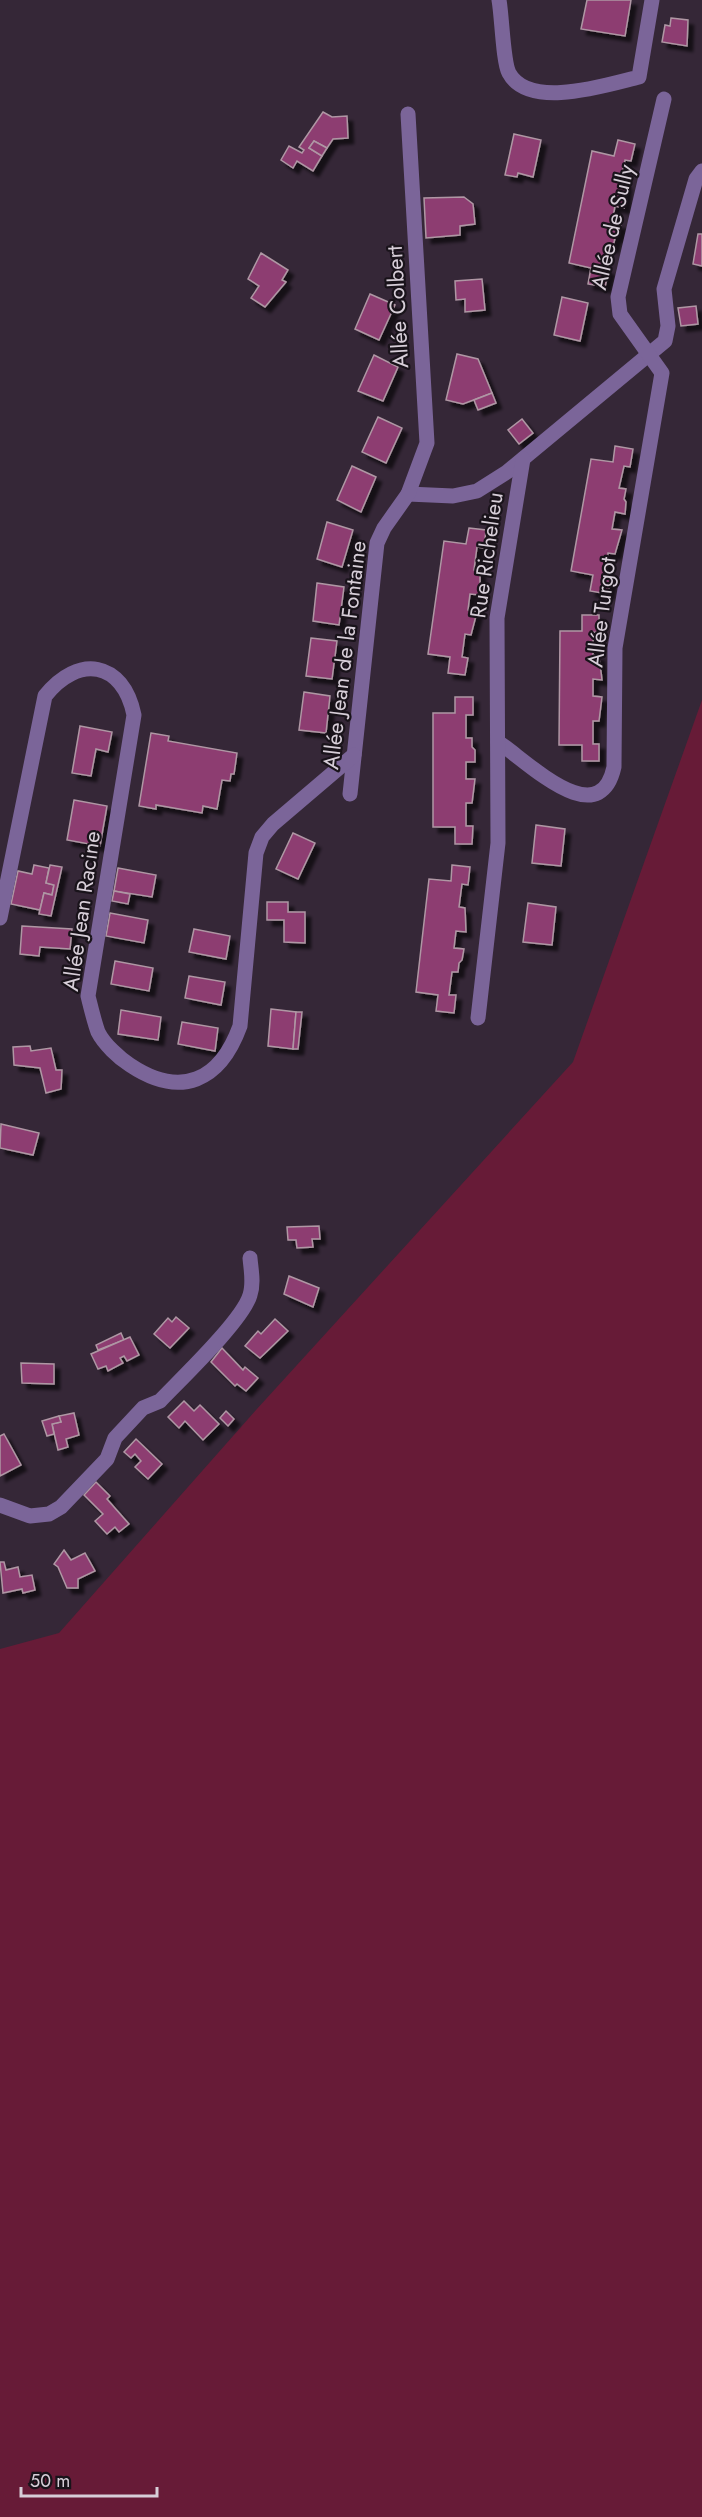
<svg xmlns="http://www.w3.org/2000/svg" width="702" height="2517" viewBox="0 0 702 2517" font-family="Jost,sans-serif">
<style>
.green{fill:#671b37}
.building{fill:#8d3d71;stroke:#af97a4;stroke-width:1.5;filter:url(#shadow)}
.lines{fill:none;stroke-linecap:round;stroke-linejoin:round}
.minor{stroke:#7b6599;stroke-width:15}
.labels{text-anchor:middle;stroke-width:4.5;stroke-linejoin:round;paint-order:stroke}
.street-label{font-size:22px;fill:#d7ced8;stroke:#19131a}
</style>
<defs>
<filter id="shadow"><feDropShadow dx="5.5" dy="5.5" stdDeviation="1.5" flood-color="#0009"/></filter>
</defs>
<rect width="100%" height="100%" fill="#352737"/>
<!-- green -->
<polygon class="green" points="702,700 702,2517 0,2517 0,1649 59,1633 256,1410 573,1062"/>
<!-- building -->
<g class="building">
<polygon points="587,0 631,0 625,36 581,29"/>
<polygon points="671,18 688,20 687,46 662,42 665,25 670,26"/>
<polygon points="323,112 332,117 347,116 348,138 333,139 327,148 314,141 309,148 322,156 313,171 297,161 293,168 281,160 289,146 302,153 304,150 299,147"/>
<polygon points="514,134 541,140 533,177 518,173 517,177 505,175"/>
<polygon points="618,140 635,144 631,161 625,160 620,182 626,184 624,208 615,206 612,223 621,224 618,236 615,238 613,247 607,246 603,268 609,270 605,287 588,284 591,268 569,263 592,151 614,156"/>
<polygon points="314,141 327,148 322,156 309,148"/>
<polygon points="464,197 473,204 475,224 460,226 460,235 426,238 424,198"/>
<polygon points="698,234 702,234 702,266 693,264"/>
<polygon points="261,253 288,270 282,280 286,282 265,307 251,298 259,286 248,279"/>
<polygon points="482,279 485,310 465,312 465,299 456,300 455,281"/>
<polygon points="370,294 395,305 379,340 355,329"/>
<polygon points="562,297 588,303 580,341 554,335"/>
<polygon points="696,306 698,324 681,326 678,308"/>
<polygon points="457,354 478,359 492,393 463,404 446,400"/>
<polygon points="374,355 398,367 383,401 358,391"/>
<polygon points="492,393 496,403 478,410 474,400"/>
<polygon points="378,417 402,428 386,463 362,452"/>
<polygon points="522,419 533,433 519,444 508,430"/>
<polygon points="615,446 633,449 630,467 624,466 619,488 626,489 624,499 626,502 625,514 615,512 612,529 622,530 615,554 608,553 605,575 611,576 608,594 590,591 593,575 571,571 591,459 613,462"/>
<polygon points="352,466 376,477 361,512 337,500"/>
<polygon points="327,522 353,530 342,567 317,559"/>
<polygon points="469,528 486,530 484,548 477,547 474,570 480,571 480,595 470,594 468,610 477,612 471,635 465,634 462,657 468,658 465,675 448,673 450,657 428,654 444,541 466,544"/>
<polygon points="317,583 344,587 339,625 313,621"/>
<polygon points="582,615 599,615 599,633 593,632 593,655 599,655 602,680 593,679 593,696 602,697 599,721 593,721 593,744 599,744 599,761 582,761 582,745 559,745 560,631 582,631"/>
<polygon points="311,638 337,641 332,679 306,676"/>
<polygon points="304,692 330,696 326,733 299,730"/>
<polygon points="455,697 473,697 473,715 466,715 466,738 472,738 472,747 475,750 475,762 466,762 466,779 475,779 472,803 466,803 466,826 473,826 472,844 455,844 455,827 433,827 433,713 455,713"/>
<polygon points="80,726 112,732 108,752 96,749 91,776 72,773"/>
<polygon points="151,733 169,736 168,741 237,753 234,774 231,774 230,781 222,780 217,809 203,806 202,813 156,805 156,809 139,806"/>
<polygon points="74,800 107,806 100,846 67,840"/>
<polygon points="536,825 565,829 561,866 532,863"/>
<polygon points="293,833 315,843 298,879 276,869"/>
<polygon points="34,865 49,868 46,883 54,885 52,895 44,893 40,910 11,904 18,871 32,874"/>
<polygon points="50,865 62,867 51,916 39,914 44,893 52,895 54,885 46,883"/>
<polygon points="452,865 470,867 468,885 462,884 459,907 465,908 466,932 456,931 454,948 464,949 462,960 459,963 458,972 452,972 449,995 456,995 454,1013 436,1011 438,995 416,992 429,879 451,881"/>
<polygon points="118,868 156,875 152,897 114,891"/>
<polygon points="114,891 130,894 128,904 112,901"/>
<polygon points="267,902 288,902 288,912 305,912 305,943 284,942 284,920 267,920"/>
<polygon points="528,903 556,907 552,945 523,942"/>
<polygon points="110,913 148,920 144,943 106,936"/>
<polygon points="22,926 72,929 70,949 40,947 39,956 20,954"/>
<polygon points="194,929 230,936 226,959 189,952"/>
<polygon points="115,961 153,968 149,991 111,984"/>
<polygon points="189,976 225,982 221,1005 185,998"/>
<polygon points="271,1009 296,1012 293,1049 268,1046"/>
<polygon points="121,1010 161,1017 158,1040 118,1034"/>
<polygon points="296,1012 302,1012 298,1049 293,1049"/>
<polygon points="182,1022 218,1028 215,1051 178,1044"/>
<polygon points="30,1046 31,1051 51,1048 56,1070 62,1070 61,1089 46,1093 40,1068 14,1065 13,1047"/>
<polygon points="1,1124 39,1133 33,1155 0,1148"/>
<polygon points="319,1226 320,1239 312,1239 313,1247 297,1248 296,1240 288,1240 287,1227"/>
<polygon points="289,1276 319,1288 313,1307 284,1294"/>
<polygon points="176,1317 189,1328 170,1348 154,1334 168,1318 172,1322"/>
<polygon points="275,1319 288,1331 260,1358 245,1346 258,1331 261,1334"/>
<polygon points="121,1333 124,1340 98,1350 96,1345"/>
<polygon points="130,1337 139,1355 127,1361 124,1356 120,1358 123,1363 108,1371 106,1366 98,1369 91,1354"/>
<polygon points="222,1348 243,1370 245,1367 258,1378 246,1391 237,1384 235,1386 211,1362"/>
<polygon points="21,1363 54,1364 54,1384 22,1383"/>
<polygon points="184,1401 194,1411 200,1405 219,1424 203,1440 185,1421 179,1428 168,1417"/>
<polygon points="226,1411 234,1419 228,1426 220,1418"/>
<polygon points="74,1413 79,1435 66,1439 68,1447 58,1450 52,1424 61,1422 59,1416"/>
<polygon points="59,1416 61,1422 52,1424 54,1434 47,1436 42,1421"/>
<polygon points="4,1434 21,1465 0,1476 0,1436"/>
<polygon points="136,1439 162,1464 148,1479 135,1467 141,1461 135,1454 131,1458 124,1452"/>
<polygon points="96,1482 110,1496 107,1499 129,1524 119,1532 115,1527 107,1534 95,1521 103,1514 84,1495"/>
<polygon points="64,1550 71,1560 85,1553 95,1571 78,1579 78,1588 67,1588 58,1567 54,1564"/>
<polygon points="0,1562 4,1562 6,1570 18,1567 20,1577 32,1575 35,1590 23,1593 22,1589 3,1593"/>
</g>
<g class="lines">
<!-- minor -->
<g class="minor">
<path d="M499,0C502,16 503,62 509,73C529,110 606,85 639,77L652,0"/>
<polyline points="408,494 453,496 477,491 507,472 665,341 668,326 664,289 696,179 702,171"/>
<path d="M498,742C526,760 599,835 614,767L615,648L662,373L620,314L618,297L664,99"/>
<polyline points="350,794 377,543 384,528 408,494 427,443 408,114"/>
<path d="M0,918L45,696C78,654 123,661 134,715L88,996C91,1008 94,1021 98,1032C104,1044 119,1058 130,1065C181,1099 220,1081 240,1026L256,853L262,837L273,824L354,755"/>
<polyline points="478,1018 498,843 497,618 523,459"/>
<path d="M0,1505L30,1516L49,1514L61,1507L107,1459L115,1438L143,1408L160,1401C181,1379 243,1320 250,1295C254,1283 251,1270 250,1258"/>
</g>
</g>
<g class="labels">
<!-- street labels -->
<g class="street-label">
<text transform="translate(612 227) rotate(-77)" y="8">Allée de Sully</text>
<text transform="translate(397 307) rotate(-93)" y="8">Allée Colbert</text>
<text transform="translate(486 555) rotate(-82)" y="8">Rue Richelieu</text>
<text transform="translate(601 612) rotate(-83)" y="8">Allée Turgot</text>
<text transform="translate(344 655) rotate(-83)" y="8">Allée Jean de la Fontaine</text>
<text transform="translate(81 911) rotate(-82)" y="8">Allée Jean Racine</text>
</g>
</g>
<!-- scale -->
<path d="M21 2487v9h136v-9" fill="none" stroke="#d7ced8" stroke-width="3"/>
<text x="30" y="2487" font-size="18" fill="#d7ced8" stroke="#19131a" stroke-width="4.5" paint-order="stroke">50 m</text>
</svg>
